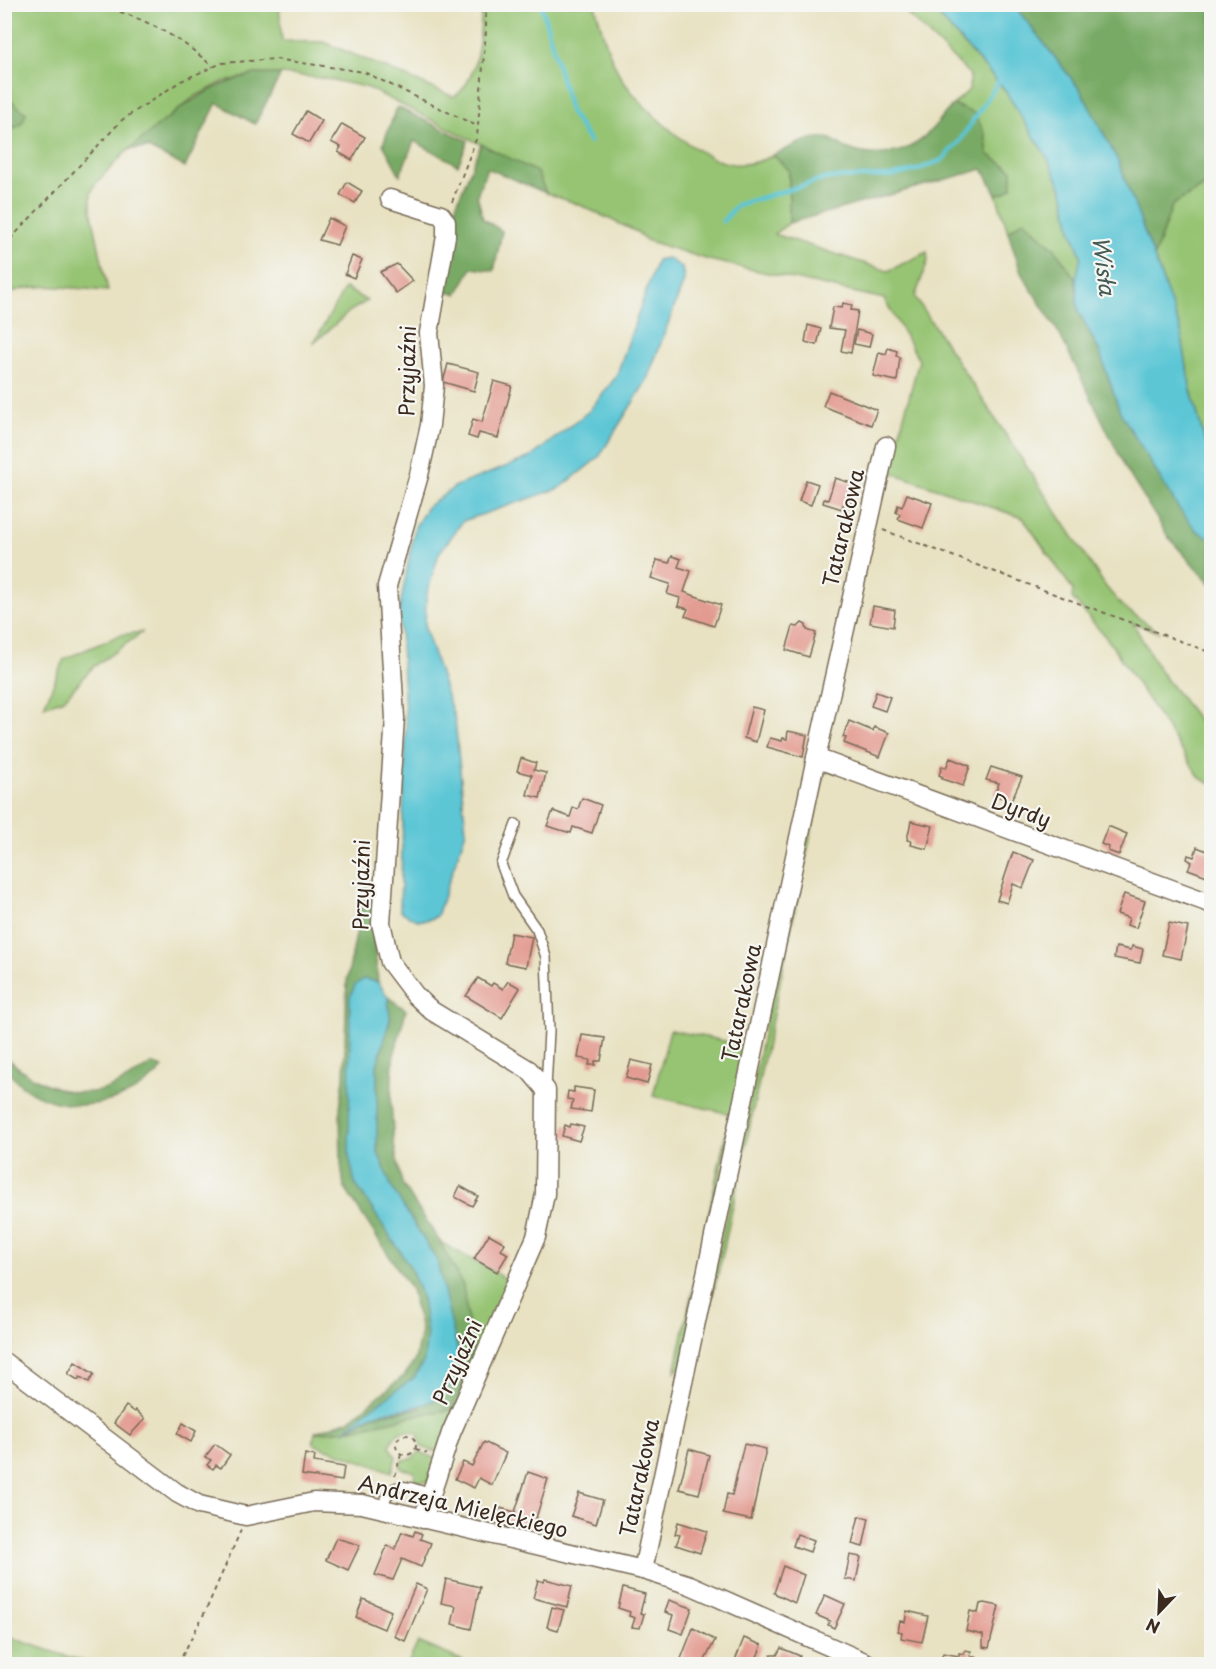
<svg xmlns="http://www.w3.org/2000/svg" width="1216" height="1669" viewBox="0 0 1216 1669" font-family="'Playpen Sans',sans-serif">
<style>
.green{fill:#96c473;stroke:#687748;stroke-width:1.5}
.forest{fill:#78aa65;stroke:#5a6a42;stroke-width:1.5}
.water{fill:#5bc6d5;stroke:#4b787a;stroke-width:1.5}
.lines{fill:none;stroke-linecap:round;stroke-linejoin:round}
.stream{stroke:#5bc6d5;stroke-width:4.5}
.building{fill:#e39b91}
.lane-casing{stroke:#786a57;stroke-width:12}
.street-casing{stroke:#786a57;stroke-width:21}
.path{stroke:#786a57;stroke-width:2;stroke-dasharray:4.5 4.5;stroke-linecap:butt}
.lane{stroke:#fff;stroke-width:9}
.street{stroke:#fff;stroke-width:18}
.labels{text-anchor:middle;stroke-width:4.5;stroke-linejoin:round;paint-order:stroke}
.street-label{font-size:21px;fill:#3b2a1e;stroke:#f6f6f2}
.water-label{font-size:22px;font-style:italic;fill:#455955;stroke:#f6f6f2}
</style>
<rect width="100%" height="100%" fill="#f6f6f2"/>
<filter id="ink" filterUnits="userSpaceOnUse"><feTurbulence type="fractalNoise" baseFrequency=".0167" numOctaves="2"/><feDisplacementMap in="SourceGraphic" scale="12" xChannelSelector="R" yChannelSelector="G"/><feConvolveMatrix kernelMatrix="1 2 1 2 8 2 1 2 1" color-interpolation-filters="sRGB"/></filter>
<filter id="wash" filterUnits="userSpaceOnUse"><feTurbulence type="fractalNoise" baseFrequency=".008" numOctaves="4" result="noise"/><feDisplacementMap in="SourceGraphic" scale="24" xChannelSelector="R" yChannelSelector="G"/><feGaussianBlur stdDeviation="1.35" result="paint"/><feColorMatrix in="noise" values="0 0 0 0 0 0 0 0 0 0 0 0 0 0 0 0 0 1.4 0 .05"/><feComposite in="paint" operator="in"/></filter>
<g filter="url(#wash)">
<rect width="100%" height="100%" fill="#e8e2c2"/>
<!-- green -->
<g class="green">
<path d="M5,5H279L282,41L324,42L454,97C480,79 480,33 482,5H595C602,31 609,59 624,82C644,110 698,160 733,164C747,165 761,162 773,155L789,169V223L774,234L888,271L927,252L928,261L915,297L1106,587L1122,606L1159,632L1133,623L1160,671L1211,736V784L1200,778L1109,641L1072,598L1073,590L1023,518L889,472L919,360L884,299L709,260L646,240L637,232L580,205L546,193L536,172L366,87L321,78L281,74L225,81L194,97L164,121L123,155L95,184L91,193V209L108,291C75,289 35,280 5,295L4,122L15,128L26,113L5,96Z"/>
<polygon points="898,5 929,5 1004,89 1047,157 1063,191 1071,229 1081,256 1076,280 1056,250 1024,220 1008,232 996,194 1004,193 988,154 985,134 960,107 953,105 969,90 970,75"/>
<polygon points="1211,182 1211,454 1204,439 1190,386 1181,331 1154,257 1172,205"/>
<polygon points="345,288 367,301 350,311 313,344"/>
<polygon points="143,632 92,668 64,699 44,706 64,659 120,635"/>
<polygon points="825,767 723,1253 695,1367 816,776"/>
<polygon points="670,1030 746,1045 683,1364 675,1372 730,1114 653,1096"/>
<path d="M440,1242L512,1282L439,1453L421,1447L418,1434C404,1429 395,1431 390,1446L396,1457L392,1472L313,1444L315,1432C364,1432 404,1414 452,1410L463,1286Z"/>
<polygon points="420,1452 437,1459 429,1482 414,1480 415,1472 400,1468 402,1460 411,1459"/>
<polygon points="5,1636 91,1664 5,1664"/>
<polygon points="418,1642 470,1664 408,1664"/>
</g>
<!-- forest -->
<g class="forest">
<polygon points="1014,5 1211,5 1211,182 1172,205 1154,257 1118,161 1081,91"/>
<path d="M254,74H281L255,124L217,103L185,167L148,148L130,149C171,115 201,87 254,74Z"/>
<polygon points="5,96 26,113 22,123 15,128 5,122"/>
<path d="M953,105L974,113L985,134L988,154L1012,170V187L1004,193L996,194L983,169L789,223V170L773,155C790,148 807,136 826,138C834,139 839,145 846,148C870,158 897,156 918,142C932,133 940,117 953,105Z"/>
<polygon points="397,107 468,141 458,165 414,141 400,175 383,144"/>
<polygon points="481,144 537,172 546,193 487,168 477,195 483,219 502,231 494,271 472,268 457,294 443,291 453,213"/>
<polygon points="1024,220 1056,250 1076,280 1078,310 1099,350 1120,412 1211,539 1211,584 1169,538 1127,471 1059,333 1021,273 1008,232"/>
<path d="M368,874L378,982L364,979L355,1183L411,1268L422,1298L427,1333L424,1361L414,1378L346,1430L374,1415L420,1408L437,1261L392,1188L377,1150V1065L390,1019L388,997L406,1010L393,1059L391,1101L394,1145L402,1184L440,1242L463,1286L473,1356L452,1410C403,1414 365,1432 315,1432L349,1420L405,1375L415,1360L421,1331L411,1289L344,1187L341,1164L340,1108L344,1078L347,980Z"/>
<path d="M4,1053C11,1064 25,1073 36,1079C83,1104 111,1092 151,1064L163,1068C128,1106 69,1118 25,1088C18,1083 11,1075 5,1069Z"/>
</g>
<!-- water -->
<g class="water">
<polygon points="929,5 1014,5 1081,91 1118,161 1154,257 1181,331 1190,386 1204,439 1211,454 1211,539 1197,531 1177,506 1120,412 1099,350 1078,310 1076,280 1081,256 1071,229 1063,191 1047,157 1004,89"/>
<path d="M668,258L682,268L684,281L647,380L599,457L560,488L463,521L439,553L426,597L425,628L455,720L466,831L437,916C422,924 412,920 400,910L406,729L399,612L415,527L427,507L456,486L531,457L589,411L616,377L657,260Z"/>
<path d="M364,979L378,982L388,997L390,1019L377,1065V1150L392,1188L437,1261L460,1361C448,1410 416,1405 376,1414C365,1417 353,1426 343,1432L367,1411L414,1378L424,1361L427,1333L422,1298L411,1268L355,1183L349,1156L350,997L355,985Z"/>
</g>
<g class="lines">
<!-- stream -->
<g class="stream">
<polyline points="541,4 570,111 590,142"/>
<polyline points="723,221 737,205 828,178 891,176 917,170 942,160 959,142 1000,79"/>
</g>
</g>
<g id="blocks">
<!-- building -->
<g class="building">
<polygon points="306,111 322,121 309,143 293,134"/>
<polygon points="342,124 365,137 352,160 338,152 341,147 331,142"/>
<polygon points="347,182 362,191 355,203 340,195"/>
<polygon points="329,218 345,226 337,245 319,240"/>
<polygon points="352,256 362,260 354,278 345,274"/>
<polygon points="397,264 413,281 396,293 380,272"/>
<polygon points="843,303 852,305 851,310 858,311 851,353 841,351 845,330 829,328 833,307 842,308"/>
<polygon points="808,325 821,329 817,345 805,342"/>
<polygon points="857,330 872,334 869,347 854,344"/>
<polygon points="888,348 897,351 896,356 900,357 897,381 873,376 879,352 886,354"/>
<polygon points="448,364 479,372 474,391 443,382"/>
<polygon points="494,381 512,386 498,438 479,433 477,439 468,436 473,419 482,422"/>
<polygon points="829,391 877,410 871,425 823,406"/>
<polygon points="835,478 857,485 849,507 843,505 842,509 823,503 824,499 828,500"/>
<polygon points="806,480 818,484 811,505 799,501"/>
<polygon points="907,494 932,503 923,528 898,519 900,514 896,512 898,505 902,507"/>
<polygon points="672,556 681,559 678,567 691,571 684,592 721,605 714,626 685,616 688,609 678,606 680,598 667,594 670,584 651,578 657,560 669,563"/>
<polygon points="873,606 895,610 893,627 870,623"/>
<polygon points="802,623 806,625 807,630 816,633 809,657 786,650 793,626 798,627"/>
<polygon points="876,692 890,697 885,711 871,706"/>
<polygon points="752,707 764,710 756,742 744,738"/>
<polygon points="849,721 873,731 874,727 889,733 880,757 844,743 846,738 843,737"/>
<polygon points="788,731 807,735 803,757 767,747 770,738 782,741 783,738 787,739"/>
<polygon points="521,758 536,763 534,770 546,773 540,798 527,795 532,775 517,771"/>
<polygon points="950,758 970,766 963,786 942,779 943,777 939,775 942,766 946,768"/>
<polygon points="991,767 1022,777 1011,801 994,795 999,783 986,780"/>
<polygon points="582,798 601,805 592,833 573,827 571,833 547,826 553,811 570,817 573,808 578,809"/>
<polygon points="911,821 933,826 927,849 911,845 912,841 907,840"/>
<polygon points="1108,826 1127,834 1119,855 1108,851 1109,847 1101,844"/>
<polygon points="1197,847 1212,853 1212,865 1207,876 1188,869 1192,862 1187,859 1188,855 1194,857"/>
<polygon points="1013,852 1034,860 1023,888 1013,884 1007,903 997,900"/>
<polygon points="1124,894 1145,901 1136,928 1127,925 1129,918 1117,914"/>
<polygon points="1169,923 1188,927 1181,959 1162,955"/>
<polygon points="511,933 532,937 526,967 505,963"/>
<polygon points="1132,946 1143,949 1140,963 1114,958 1116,947 1131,950"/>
<polygon points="478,978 491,986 493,983 503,989 508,981 520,988 502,1018 466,996"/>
<polygon points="582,1035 605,1038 601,1061 595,1061 595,1065 589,1065 590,1060 578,1058"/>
<polygon points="631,1060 652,1065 647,1084 626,1078"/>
<polygon points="574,1087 594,1090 591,1112 571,1109 573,1100 567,1099 568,1091 574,1092"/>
<polygon points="571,1124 584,1127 579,1141 562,1136 565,1125 570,1127"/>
<polygon points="460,1186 478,1196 472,1206 455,1197"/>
<polygon points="489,1234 505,1243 501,1250 508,1254 497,1272 474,1259"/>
<polygon points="75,1362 94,1374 89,1382 80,1377 78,1380 68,1374"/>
<polygon points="126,1406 135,1412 136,1410 145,1419 130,1435 114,1423"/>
<polygon points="183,1423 196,1431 191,1442 177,1434"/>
<polygon points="484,1442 506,1453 492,1485 479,1478 474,1488 455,1479 463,1462 472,1466"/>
<polygon points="215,1444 230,1455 221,1468 216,1465 213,1469 207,1465 211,1460 205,1457"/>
<polygon points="744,1444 766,1449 751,1520 723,1514 727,1494 732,1495"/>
<polygon points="689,1449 709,1455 699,1494 679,1489"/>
<polygon points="305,1454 315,1456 314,1462 344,1467 342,1481 302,1475"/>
<polygon points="528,1472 548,1479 536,1518 538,1519 534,1534 495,1523 500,1508 515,1512"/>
<polygon points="579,1493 603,1500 596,1524 571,1516"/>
<polygon points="859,1516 869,1518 863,1547 852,1544"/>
<polygon points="678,1522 707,1531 700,1553 676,1545 680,1535 675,1534"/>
<polygon points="415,1531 422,1534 420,1539 431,1543 421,1567 402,1559 393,1580 375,1575 387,1546 395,1549 402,1532 413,1536"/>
<polygon points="797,1534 814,1540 810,1552 793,1546"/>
<polygon points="336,1538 360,1545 348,1570 326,1560"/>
<polygon points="850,1555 861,1557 856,1581 845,1579"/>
<polygon points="783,1566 804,1575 795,1603 774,1593"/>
<polygon points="446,1579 480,1587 471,1629 452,1624 456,1606 441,1603"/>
<polygon points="545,1579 572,1586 567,1607 533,1598 538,1580 544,1582"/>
<polygon points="416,1584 427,1589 405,1641 394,1636"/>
<polygon points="623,1588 645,1594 640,1613 644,1614 640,1628 632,1627 635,1618 629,1616 630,1612 618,1608"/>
<polygon points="825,1595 845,1604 834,1628 828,1625 830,1621 816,1615"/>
<polygon points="363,1599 391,1611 384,1629 356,1617"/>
<polygon points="669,1600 692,1608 683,1634 669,1629 673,1615 665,1612"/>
<polygon points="985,1603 999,1606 989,1648 983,1647 983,1635 966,1631 970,1611 978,1613 980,1604"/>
<polygon points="552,1607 564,1610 558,1630 547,1627"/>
<polygon points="907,1611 928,1616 922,1642 901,1638 902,1632 898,1631 900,1621 905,1622"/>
<polygon points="693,1628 715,1640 703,1664 679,1664"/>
<polygon points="744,1638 762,1645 754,1664 734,1663"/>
<polygon points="781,1648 800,1656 796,1664 767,1664 771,1655 777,1655"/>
<polygon points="965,1650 971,1651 970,1656 980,1658 978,1664 940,1664 943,1653 959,1656 959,1653 964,1654"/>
</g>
</g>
</g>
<g filter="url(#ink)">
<use href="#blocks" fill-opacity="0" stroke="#786a57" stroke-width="1.5"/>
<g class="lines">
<!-- lane casing -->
<g class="lane-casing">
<g id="lane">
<polyline points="516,824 501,864 513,896 537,930 546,957 549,1031 546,1088"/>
<path d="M382,1509C391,1477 405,1486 431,1494"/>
</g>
</g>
<!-- street casing -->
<g class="street-casing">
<g id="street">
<polyline points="390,199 441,215 446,222 446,236 429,333 434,386 430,425 419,475 387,586 395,718 381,923 390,962 415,995 432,1011 529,1070 546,1090 545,1194 536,1237 451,1433 423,1519"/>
<polyline points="816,758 1212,904"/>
<polyline points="4,1362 177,1493 199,1505 246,1516 314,1502 362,1504 643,1570 690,1585 869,1664"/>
<polyline points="643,1570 816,758 886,446"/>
</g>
</g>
<!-- path -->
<g class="path">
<path d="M94,4C140,16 177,34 213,67"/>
<polyline points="452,202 477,137 486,31 486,4"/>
<polyline points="4,246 122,120 181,81 222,63 275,59 364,72 477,126"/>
<polyline points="883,530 1212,653"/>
<circle cx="406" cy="1445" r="10"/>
<polyline points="416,1449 427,1453"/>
<polyline points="395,1476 401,1454"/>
<polyline points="4,1664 6,1664"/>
<polyline points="178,1664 206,1610 241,1530"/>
</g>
<!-- lane -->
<use href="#lane" class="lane"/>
<!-- street -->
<use href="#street" class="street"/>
</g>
</g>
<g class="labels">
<!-- street labels -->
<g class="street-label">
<text transform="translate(408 371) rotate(-89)" y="7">Przyjaźni</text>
<text transform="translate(844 528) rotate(-77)" y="7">Tatarakowa</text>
<text transform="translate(1021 811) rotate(20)" y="7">Dyrdy</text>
<text transform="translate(362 885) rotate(-89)" y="7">Przyjaźni</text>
<text transform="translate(742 1003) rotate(-78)" y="7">Tatarakowa</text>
<text transform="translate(458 1362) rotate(-66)" y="7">Przyjaźni</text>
<text transform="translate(640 1478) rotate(-78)" y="7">Tatarakowa</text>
<text transform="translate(463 1507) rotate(13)" y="7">Andrzeja Mielęckiego</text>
</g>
<!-- water labels -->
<g class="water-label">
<text transform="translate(1104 266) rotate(83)" y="8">Wisła</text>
</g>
</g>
<!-- margin -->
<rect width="1216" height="1669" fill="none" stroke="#f6f6f2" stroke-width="24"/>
<!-- north arrow -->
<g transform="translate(1159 1612) rotate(203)" stroke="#f6f6f2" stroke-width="4.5" paint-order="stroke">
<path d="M0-4.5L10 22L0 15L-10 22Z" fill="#3b2a1e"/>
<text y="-9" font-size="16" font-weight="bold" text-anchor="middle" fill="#3b2a1e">N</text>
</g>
</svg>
